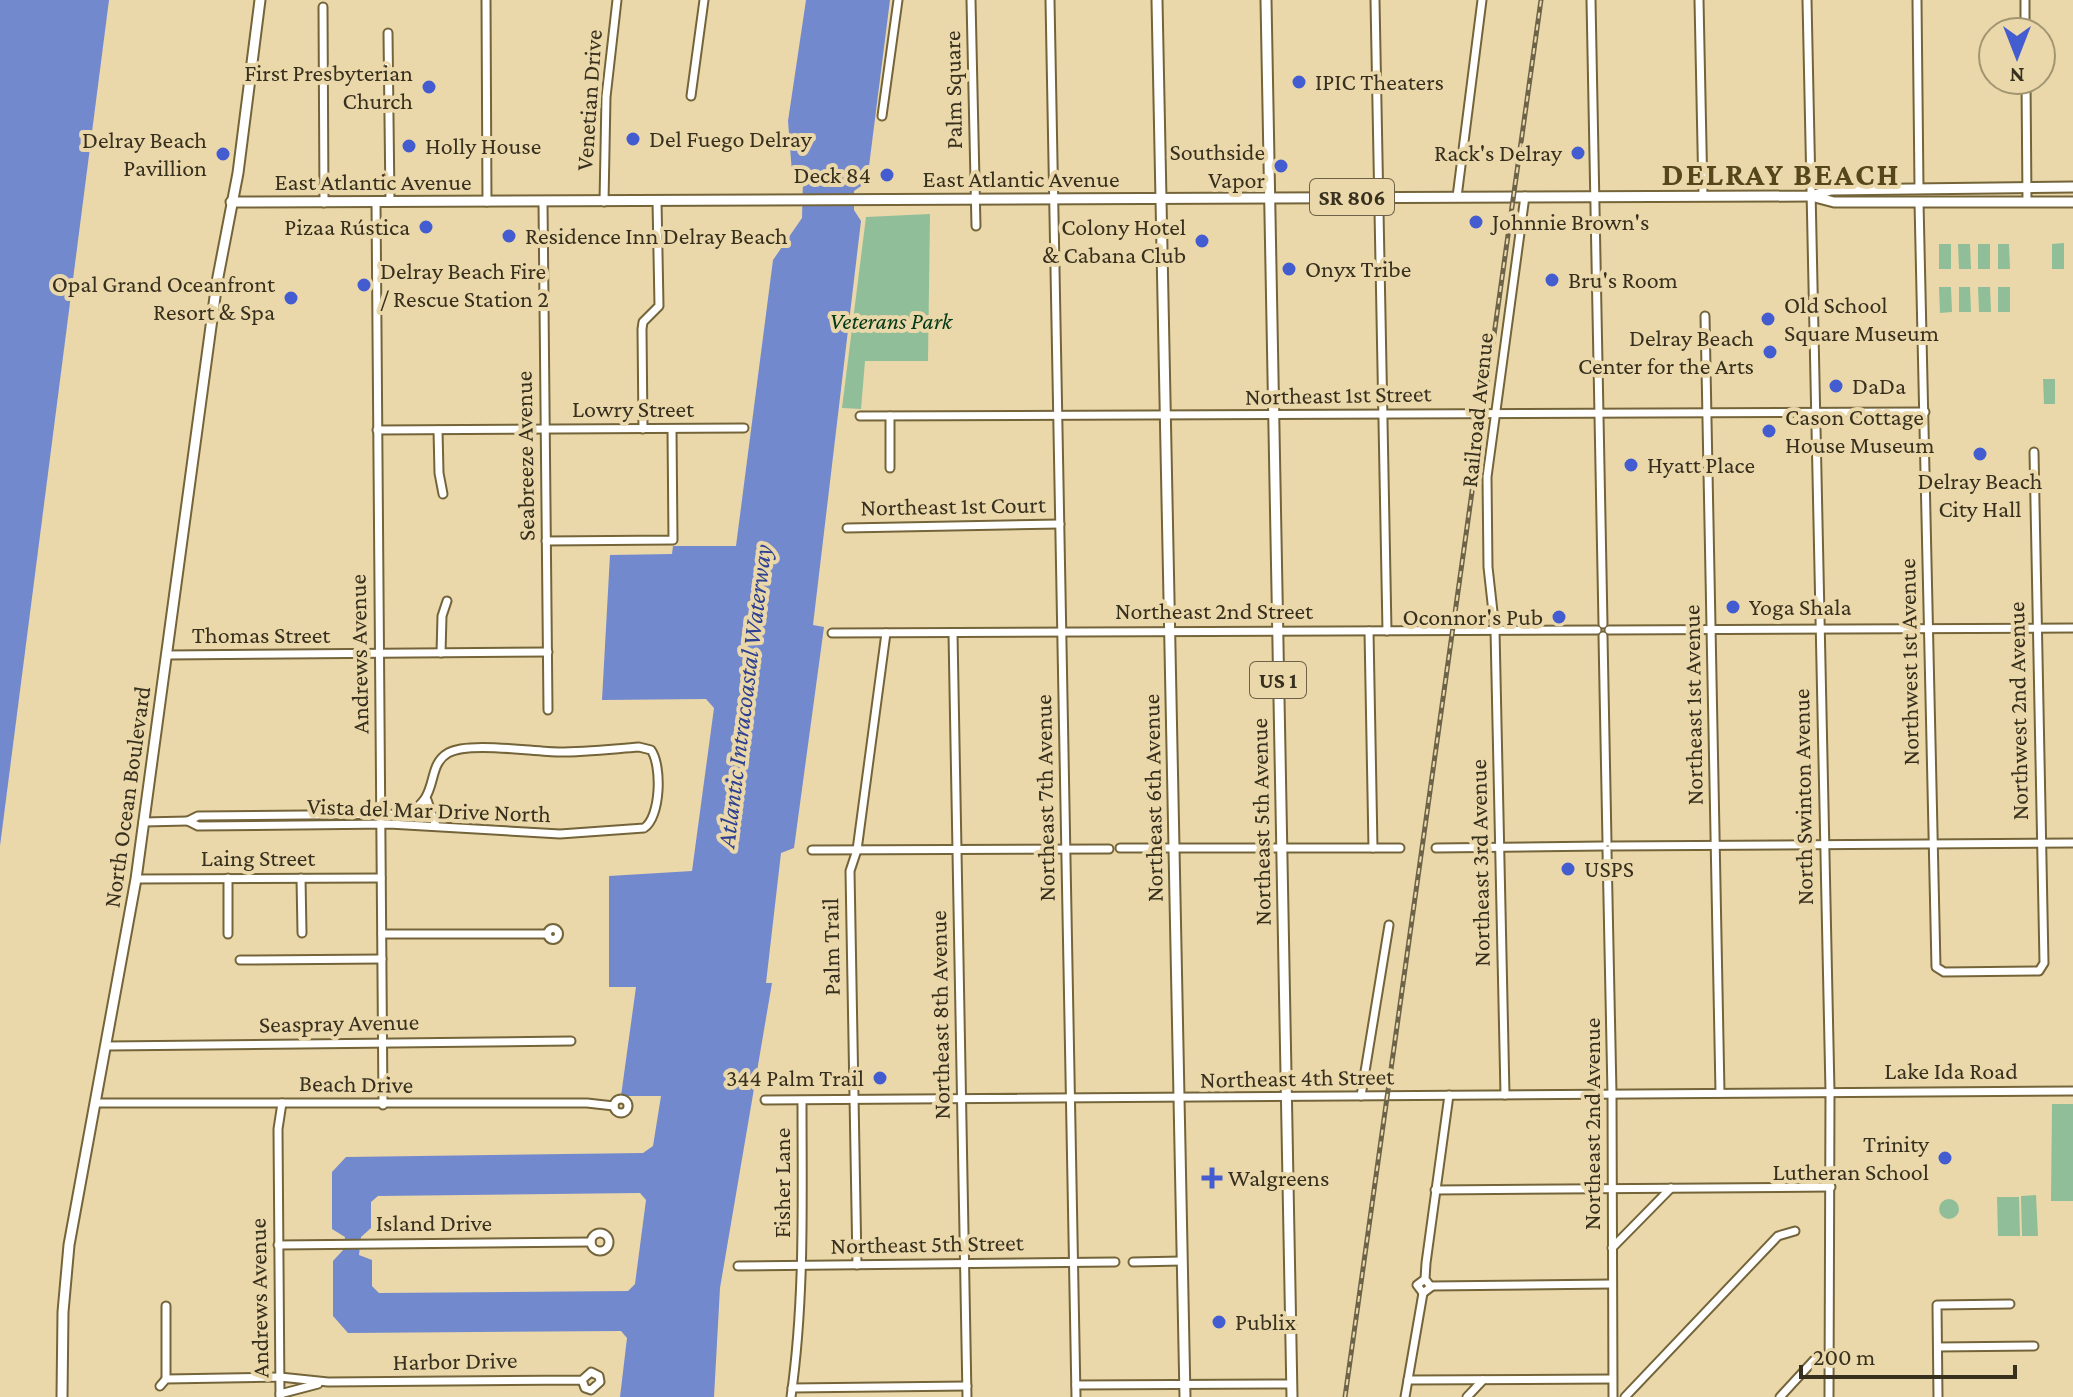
<svg xmlns="http://www.w3.org/2000/svg" width="2073" height="1397" viewBox="0 0 2073 1397" font-family="'Crimson Pro',serif">
<style>
.green{fill:#90be98}
.water{fill:#7389ce;fill-rule:evenodd}
.lines{fill:none;stroke-linecap:round;stroke-linejoin:round}
.minor-casing{stroke:#746439;stroke-width:11}
.major-casing{stroke:#746439;stroke-width:13}
.minor{stroke:#fff;stroke-width:7}
.major{stroke:#fff;stroke-width:9}
.rail-casing{stroke:#6d6349;stroke-width:5}
.rail{stroke:#ead8aa;stroke-width:2;stroke-dasharray:6;stroke-linecap:butt}
.poi-dot{fill:#435cd0;stroke:#ead8aa;stroke-width:3}
.labels{text-anchor:middle;stroke-width:8;stroke-linejoin:round;paint-order:stroke}
.shield{fill:#ead8aa;stroke:#6d6248;stroke-width:2}
.shield-label{font-size:22px;font-weight:bold;fill:#37301e}
.poi-label{font-size:24px;fill:#37301e;stroke:#ead8aa;text-anchor:start}
.street-label{font-size:24px;fill:#37301e;stroke:#ead8aa}
.park-label{font-size:24px;font-style:italic;fill:#023916;stroke:#ead8aa}
.water-label{font-size:26px;font-style:italic;fill:#2d3f91;stroke:#ead8aa}
.district-label{font-size:32px;font-weight:bold;letter-spacing:2px;fill:#55461b;stroke:#ead8aa}
</style>
<rect width="100%" height="100%" fill="#ead8aa"/>
<!-- green -->
<g class="green">
<polygon points="930,214 928,361 865,361 861,409 842,408 866,217"/>
<polygon points="2064,243 2064,269 2052,269 2052,244"/>
<rect x="1939" y="244" width="12" height="25"/>
<polygon points="1958,244 1970,244 1971,269 1959,269"/>
<rect x="1978" y="244" width="12" height="25"/>
<polygon points="1998,244 2009,244 2010,269 1998,269"/>
<polygon points="1939,287 1951,287 1952,312 1940,313"/>
<polygon points="1959,287 1970,287 1971,312 1959,312"/>
<polygon points="1978,287 1990,287 1991,312 1979,312"/>
<rect x="1998" y="287" width="12" height="25"/>
<polygon points="2043,379 2055,379 2055,404 2044,404"/>
<polygon points="2052,1104 2073,1104 2073,1201 2051,1201"/>
<polygon points="2036,1195 2038,1236 2022,1236 2021,1196"/>
<polygon points="1997,1197 2019,1197 2020,1236 1998,1236"/>
<circle cx="1949" cy="1209" r="10"/>
</g>
<!-- water -->
<g class="water">
<polygon points="0,0 109,0 0,846"/>
<path d="M806,0H890L867,182L854,191V210L861,221L813,625L824,627L794,848L781,853L766,983H772L720,1288L714,1397H620L627,1338L621,1331L348,1333L333,1316V1261L344,1249L345,1237L332,1229V1172L346,1157L643,1153L653,1146L661,1096H621L636,987H609V876L692,871L714,708L706,699L602,700L610,555L672,554L673,546H736L773,260L802,218L803,178L792,173L788,121ZM640,1193L646,1200L635,1284L628,1291L379,1293L372,1286V1260L359,1255L361,1237L371,1228V1202L378,1196Z"/>
</g>
<g class="lines">
<!-- minor casing -->
<g class="minor-casing">
<g id="minor">
<polyline points="486,0 487,202"/>
<polyline points="971,0 976,226"/>
<polyline points="1050,0 1076,1397"/>
<polyline points="1375,0 1387,631"/>
<polyline points="1591,0 1603,624"/>
<polyline points="1699,0 1703,195"/>
<polyline points="1807,0 1830,1092 1829,1397"/>
<polyline points="1917,0 1919,188"/>
<polyline points="2025,0 2025,32"/>
<polyline points="323,7 324,203"/>
<polyline points="388,33 390,202"/>
<polyline points="2026,80 2027,202"/>
<polyline points="691,96 704,0"/>
<polyline points="882,116 898,0"/>
<polyline points="1457,197 1482,0"/>
<polyline points="376,202 383,1105"/>
<polyline points="543,202 548,710"/>
<polyline points="604,202 606,97 617,0"/>
<polyline points="1919,202 1936,967 1944,972 2039,971 2044,963 2034,452"/>
<polyline points="1705,316 1720,1093"/>
<polyline points="860,416 1925,412"/>
<polyline points="643,429 642,329 643,322 659,306 657,201"/>
<polyline points="377,430 744,428"/>
<polyline points="438,430 439,473 443,494"/>
<polyline points="890,468 890,416"/>
<polyline points="847,528 1060,524"/>
<polyline points="546,541 673,540 672,429"/>
<polyline points="1609,630 2073,628"/>
<polyline points="1369,631 1373,848"/>
<polyline points="832,633 1597,630"/>
<polyline points="953,633 967,1397"/>
<polyline points="1603,636 1607,842"/>
<polyline points="441,653 442,616 447,601"/>
<polyline points="168,655 548,652"/>
<path d="M639,747L651,750C662,765 661,817 644,828L560,834L389,824L198,826L188,821L198,816L404,814C442,800 424,767 448,753C468,741 533,752 559,752C585,752 612,749 639,747Z"/>
<polyline points="427,800 436,826"/>
<polyline points="143,822 188,821"/>
<polyline points="1612,846 2073,843"/>
<polyline points="1120,848 1400,848"/>
<polyline points="1436,848 1603,846"/>
<polyline points="812,850 1109,849"/>
<polyline points="1607,850 1612,1094 1613,1397"/>
<polyline points="228,878 228,934"/>
<polyline points="301,878 302,933"/>
<polyline points="136,879 381,878"/>
<circle cx="553" cy="934" r="5.5"/>
<polyline points="382,934 547,934"/>
<polyline points="240,960 382,959"/>
<polyline points="108,1046 571,1041"/>
<polyline points="1505,1095 1495,630 1488,567 1487,477 1525,196"/>
<polyline points="1361,1096 1389,925"/>
<circle cx="621" cy="1106" r="7"/>
<polyline points="765,1100 2073,1091"/>
<polyline points="98,1103 587,1103 614,1106"/>
<polyline points="1435,1190 1831,1187"/>
<circle cx="600" cy="1242" r="9"/>
<polyline points="278,1245 591,1242"/>
<polyline points="1612,1248 1671,1188"/>
<polyline points="1133,1262 1182,1261"/>
<polyline points="857,1265 850,871 857,850 886,633"/>
<polyline points="738,1266 1115,1262"/>
<polyline points="1425,1279 1417,1285 1423,1293 1431,1287 1425,1279 1426,1263 1449,1095"/>
<polyline points="1431,1286 1612,1284"/>
<polyline points="166,1306 166,1379"/>
<polyline points="1938,1347 2034,1346"/>
<polyline points="1408,1380 1612,1379"/>
<polyline points="1076,1385 1292,1384"/>
<polyline points="160,1386 166,1379 280,1377 328,1382 582,1380 591,1372 599,1376 600,1382 591,1390 585,1388 582,1380"/>
<polyline points="792,1388 967,1386"/>
<polyline points="280,1394 318,1384"/>
<polyline points="280,1397 278,1129 282,1103"/>
<path d="M791,1397C805,1298 802,1200 802,1101"/>
<polyline points="1405,1397 1423,1293"/>
<polyline points="1467,1397 1483,1380"/>
<polyline points="1625,1397 1778,1236 1795,1231"/>
<polyline points="1780,1397 1814,1360 1829,1355"/>
<polyline points="1938,1397 1937,1305 2010,1304"/>
</g>
</g>
<!-- major casing -->
<g class="major-casing">
<g id="major">
<polyline points="1157,0 1185,1397"/>
<polyline points="1266,0 1292,1397"/>
<polyline points="1811,196 1834,202 2073,202"/>
<polyline points="231,202 1811,196 1831,190 2073,187"/>
<polyline points="62,1397 63,1312 69,1245 136,879 217,282 238,173 260,0"/>
</g>
</g>
<!-- minor -->
<use href="#minor" class="minor"/>
<!-- major -->
<use href="#major" class="major"/>
<!-- rail casing -->
<g class="rail-casing">
<polyline id="rail" points="1345,1397 1541,0"/>
</g>
<!-- rail -->
<use href="#rail" class="rail"/>
</g>
<!-- markers -->
<g class="poi-dot">
<circle cx="1299" cy="82" r="8"/>
<circle cx="429" cy="87" r="8"/>
<circle cx="633" cy="139" r="8"/>
<circle cx="409" cy="146" r="8"/>
<circle cx="1578" cy="153" r="8"/>
<circle cx="223" cy="154" r="8"/>
<circle cx="1281" cy="166" r="8"/>
<circle cx="887" cy="175" r="8"/>
<circle cx="1476" cy="222" r="8"/>
<circle cx="426" cy="227" r="8"/>
<circle cx="509" cy="236" r="8"/>
<circle cx="1202" cy="241" r="8"/>
<circle cx="1289" cy="269" r="8"/>
<circle cx="1552" cy="280" r="8"/>
<circle cx="364" cy="285" r="8"/>
<circle cx="291" cy="298" r="8"/>
<circle cx="1768" cy="319" r="8"/>
<circle cx="1770" cy="352" r="8"/>
<circle cx="1836" cy="386" r="8"/>
<circle cx="1769" cy="431" r="8"/>
<circle cx="1980" cy="454" r="8"/>
<circle cx="1631" cy="465" r="8"/>
<circle cx="1733" cy="607" r="8"/>
<circle cx="1559" cy="617" r="8"/>
<circle cx="1568" cy="869" r="8"/>
<circle cx="880" cy="1078" r="8"/>
<circle cx="1945" cy="1158" r="8"/>
<path d="M1208 1166h8v8h8v8h-8v8h-8v-8h-8v-8h8z"/>
<circle cx="1219" cy="1322" r="8"/>
</g>
<g class="labels">
<!-- shield labels -->
<g class="shield">
<rect x="1310" y="179" width="84" height="36" rx="6"/>
<rect x="1250" y="662" width="56" height="36" rx="6"/>
</g>
<g class="shield-label">
<text x="1352" y="205">SR 806</text>
<text x="1278" y="688">US 1</text>
</g>
<!-- poi labels -->
<g class="poi-label">
<text x="413" y="81" text-anchor="end">First Presbyterian<tspan x="413" dy="28">Church</tspan></text>
<text x="1315" y="90">IPIC Theaters</text>
<text x="649" y="147">Del Fuego Delray</text>
<text x="207" y="148" text-anchor="end">Delray Beach<tspan x="207" dy="28">Pavillion</tspan></text>
<text x="425" y="154">Holly House</text>
<text x="1265" y="160" text-anchor="end">Southside<tspan x="1265" dy="28">Vapor</tspan></text>
<text x="1562" y="161" text-anchor="end">Rack's Delray</text>
<text x="871" y="183" text-anchor="end">Deck 84</text>
<text x="1492" y="230">Johnnie Brown's</text>
<text x="410" y="235" text-anchor="end">Pizaa Rústica</text>
<text x="1186" y="235" text-anchor="end">Colony Hotel<tspan x="1186" dy="28">&amp; Cabana Club</tspan></text>
<text x="525" y="244">Residence Inn Delray Beach</text>
<text x="1305" y="277">Onyx Tribe</text>
<text x="380" y="279">Delray Beach Fire<tspan x="380" dy="28">/ Rescue Station 2</tspan></text>
<text x="1568" y="288">Bru's Room</text>
<text x="275" y="292" text-anchor="end">Opal Grand Oceanfront<tspan x="275" dy="28">Resort &amp; Spa</tspan></text>
<text x="1784" y="313">Old School<tspan x="1784" dy="28">Square Museum</tspan></text>
<text x="1754" y="346" text-anchor="end">Delray Beach<tspan x="1754" dy="28">Center for the Arts</tspan></text>
<text x="1852" y="394">DaDa</text>
<text x="1785" y="425">Cason Cottage<tspan x="1785" dy="28">House Museum</tspan></text>
<text x="1647" y="473">Hyatt Place</text>
<text x="1980" y="489" text-anchor="middle">Delray Beach<tspan x="1980" dy="28">City Hall</tspan></text>
<text x="1749" y="615">Yoga Shala</text>
<text x="1543" y="625" text-anchor="end">Oconnor's Pub</text>
<text x="1584" y="877">USPS</text>
<text x="864" y="1086" text-anchor="end">344 Palm Trail</text>
<text x="1929" y="1152" text-anchor="end">Trinity<tspan x="1929" dy="28">Lutheran School</tspan></text>
<text x="1228" y="1186">Walgreens</text>
<text x="1235" y="1330">Publix</text>
</g>
<!-- street labels -->
<g class="street-label">
<text transform="translate(953 90) rotate(-91)" y="8">Palm Square</text>
<text transform="translate(589 100) rotate(-86)" y="8">Venetian Drive</text>
<text x="1021" y="187">East Atlantic Avenue</text>
<text x="373" y="190">East Atlantic Avenue</text>
<text transform="translate(1338 395) rotate(-1)" y="8">Northeast 1st Street</text>
<text x="633" y="417">Lowry Street</text>
<text transform="translate(1477 410) rotate(-84)" y="8">Railroad Avenue</text>
<text transform="translate(525 456) rotate(-91)" y="8">Seabreeze Avenue</text>
<text transform="translate(953 506) rotate(-1)" y="8">Northeast 1st Court</text>
<text x="1214" y="619">Northeast 2nd Street</text>
<text x="261" y="643">Thomas Street</text>
<text transform="translate(359 654) rotate(-91)" y="8">Andrews Avenue</text>
<text transform="translate(1909 662) rotate(-91)" y="8">Northwest 1st Avenue</text>
<text transform="translate(1693 705) rotate(-91)" y="8">Northeast 1st Avenue</text>
<text transform="translate(2018 711) rotate(-91)" y="8">Northwest 2nd Avenue</text>
<text transform="translate(127 797) rotate(-82)" y="8">North Ocean Boulevard</text>
<text transform="translate(1803 797) rotate(-91)" y="8">North Swinton Avenue</text>
<text transform="translate(1045 798) rotate(-91)" y="8">Northeast 7th Avenue</text>
<text transform="translate(1153 798) rotate(-91)" y="8">Northeast 6th Avenue</text>
<text transform="translate(429 810) rotate(2)" y="8">Vista del Mar Drive North</text>
<text transform="translate(1261 822) rotate(-91)" y="8">Northeast 5th Avenue</text>
<text x="258" y="866">Laing Street</text>
<text transform="translate(1480 863) rotate(-91)" y="8">Northeast 3rd Avenue</text>
<text transform="translate(831 947) rotate(-91)" y="8">Palm Trail</text>
<text transform="translate(940 1015) rotate(-91)" y="8">Northeast 8th Avenue</text>
<text transform="translate(339 1023) rotate(-1)" y="8">Seaspray Avenue</text>
<text x="1951" y="1079">Lake Ida Road</text>
<text transform="translate(1297 1078) rotate(-1)" y="8">Northeast 4th Street</text>
<text transform="translate(356 1084) rotate(1)" y="8">Beach Drive</text>
<text transform="translate(1592 1124) rotate(-90)" y="8">Northeast 2nd Avenue</text>
<text transform="translate(782 1183) rotate(-90)" y="8">Fisher Lane</text>
<text x="434" y="1231">Island Drive</text>
<text transform="translate(927 1244) rotate(-1)" y="8">Northeast 5th Street</text>
<text transform="translate(259 1298) rotate(-91)" y="8">Andrews Avenue</text>
<text transform="translate(455 1361) rotate(-1)" y="8">Harbor Drive</text>
</g>
<!-- park labels -->
<g class="park-label">
<text x="891" y="329">Veterans Park</text>
</g>
<!-- water labels -->
<g class="water-label">
<text transform="translate(744 696) rotate(-83)" y="9">Atlantic Intracoastal Waterway</text>
</g>
<!-- district labels -->
<g class="district-label">
<text x="1781" y="185">DELRAY BEACH</text>
</g>
</g>
<!-- north arrow -->
<g transform="translate(2017 56) rotate(180)"><circle r="38" fill="#ead8aa" stroke="#a29572" stroke-width="2"/>
<path d="M0-6L14 30L0 20L-14 30Z" fill="#435cd0"/>
<text y="-12" font-size="22" font-weight="bold" text-anchor="middle" fill="#37301e">N</text>
</g>
<!-- scale -->
<path d="M1801 1365v12h214v-12" fill="none" stroke="#37301e" stroke-width="4"/>
<text x="1813" y="1365" font-size="24" fill="#37301e" stroke="#ead8aa" stroke-width="6" paint-order="stroke">200 m</text>
</svg>
